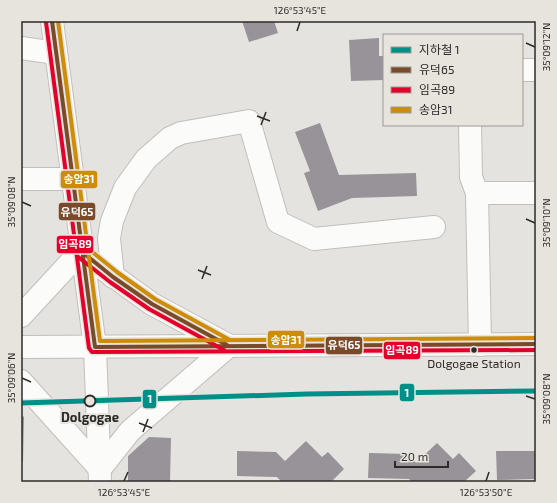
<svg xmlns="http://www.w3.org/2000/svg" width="557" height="503" viewBox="0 0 557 503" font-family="'Exo 2','Noto Sans KR',sans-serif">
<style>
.building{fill:#979398}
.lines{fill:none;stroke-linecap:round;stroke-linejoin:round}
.minor-casing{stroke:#c0bfbc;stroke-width:24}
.minor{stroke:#fbfbfa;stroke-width:22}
.bus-1-casing{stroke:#e7e4de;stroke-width:7}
.bus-2-casing{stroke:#e7e4de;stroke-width:7}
.bus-3-casing{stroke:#e7e4de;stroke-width:7}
.bus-1{stroke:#7a4b2a;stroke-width:4}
.bus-2{stroke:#e4002b;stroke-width:4}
.bus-3{stroke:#ce8d08;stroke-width:4}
.metro-1-casing{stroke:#e7e4de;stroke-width:8}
.metro-1{stroke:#009088;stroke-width:5}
.ticks{fill:none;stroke:#2c2b29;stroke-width:1.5}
.bus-dot{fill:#2c2b29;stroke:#e7e4de;stroke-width:1.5}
.stop-dot{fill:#e7e4de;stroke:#2c2b29;stroke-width:2}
.labels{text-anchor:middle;stroke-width:4;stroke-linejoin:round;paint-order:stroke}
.bus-label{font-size:12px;fill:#2c2b29;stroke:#e7e4de}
.stop-label{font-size:13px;font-weight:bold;fill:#2c2b29;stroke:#e7e4de}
.line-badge{stroke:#e7e4de;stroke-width:1.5}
.badge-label{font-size:11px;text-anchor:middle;font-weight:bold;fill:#fff}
.neatline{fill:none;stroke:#2c2b29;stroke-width:1.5}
.ticks-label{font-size:10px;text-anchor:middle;fill:#2c2b29}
</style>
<rect width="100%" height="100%" fill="#e5e3e0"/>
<!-- building -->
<g class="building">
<polygon points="242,21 274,21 278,33 249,42"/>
<polygon points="379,38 379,56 384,56 384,80 351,81 349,40"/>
<polygon points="320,123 339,175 416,173 417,196 352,198 318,211 304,173 310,171 295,132"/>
<polygon points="21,414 24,417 23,462 21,462"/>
<polygon points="149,437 171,438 170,482 128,482 128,456"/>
<polygon points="306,441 322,457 328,452 344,469 331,482 282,482 277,477 237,476 237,451 276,452 285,461"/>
<polygon points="437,443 453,459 459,453 476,471 464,482 412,482 409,479 368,478 369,453 408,454 416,463"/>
<polygon points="496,451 536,451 536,479 497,480"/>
</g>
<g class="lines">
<!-- minor casing -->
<g class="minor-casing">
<g id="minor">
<polyline points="52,21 95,347 100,482"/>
<polyline points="21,48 56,53"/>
<polyline points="522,70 536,70"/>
<polyline points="470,125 471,177 477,193"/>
<polyline points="21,179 72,179"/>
<polyline points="102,268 152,304 228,345"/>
<polyline points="113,277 109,238 112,221 125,188 146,159 170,138 181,133 249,121 278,222 314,239 434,227"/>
<polyline points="21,316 81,251"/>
<polyline points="480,345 477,193 536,193"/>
<polyline points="21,347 536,344"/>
<polyline points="21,381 100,469"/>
<polyline points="100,469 130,431 229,346"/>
</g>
</g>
<!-- minor -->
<use href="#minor" class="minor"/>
<!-- bus-1 casing -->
<g class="bus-1-casing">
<g id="bus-1">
<polyline points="52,21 95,347 536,344"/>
<polyline points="81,251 113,277 152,304 227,345"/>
</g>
</g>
<!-- bus-2 casing -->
<g class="bus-2-casing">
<g id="bus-2">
<polyline points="46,22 89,348 92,352 536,350"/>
<polyline points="77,256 110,282 149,309 224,350"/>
</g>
</g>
<!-- bus-3 casing -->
<g class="bus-3-casing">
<g id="bus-3">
<polyline points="58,21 100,341 536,338"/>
<polyline points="85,246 117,272 155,299 230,340"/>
</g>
</g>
<!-- bus-1 -->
<use href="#bus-1" class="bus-1"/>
<!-- bus-2 -->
<use href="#bus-2" class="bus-2"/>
<!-- bus-3 -->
<use href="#bus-3" class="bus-3"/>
<!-- metro-1 casing -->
<g class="metro-1-casing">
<polyline id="metro-1" points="21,403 307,394 536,391"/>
</g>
<!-- metro-1 -->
<use href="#metro-1" class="metro-1"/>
</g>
<!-- ticks -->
<path class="ticks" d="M297,31L300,22M526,43L535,47M257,116L270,121M261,125L266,112M22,202L31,206M526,219L535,223M198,270L211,275M202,279L207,266M22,378L31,382M526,396L535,399M139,423L152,428M143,432L148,419M124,481L128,472M486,481L489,472"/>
<!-- markers -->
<circle class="bus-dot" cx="474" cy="350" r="3.5"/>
<circle class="stop-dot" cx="90" cy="401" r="5.5"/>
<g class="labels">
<!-- bus labels -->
<g class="bus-label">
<text x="474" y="368">Dolgogae Station</text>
</g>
<!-- stop labels -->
<g class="stop-label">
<text x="90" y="422">Dolgogae</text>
</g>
</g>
<g class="line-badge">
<rect x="60" y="170" width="38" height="19" rx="4" fill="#ce8d08"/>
<rect x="58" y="202" width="38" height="19" rx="4" fill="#7a4b2a"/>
<rect x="56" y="235" width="38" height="19" rx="4" fill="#e4002b"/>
<rect x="267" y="330" width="38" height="19" rx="4" fill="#ce8d08"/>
<rect x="325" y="336" width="38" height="19" rx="4" fill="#7a4b2a"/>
<rect x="383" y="341" width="38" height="19" rx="4" fill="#e4002b"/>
<rect x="399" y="383" width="16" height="19" rx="4" fill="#009088"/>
<rect x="142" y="389" width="15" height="20" rx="4" fill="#009088"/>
</g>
<g class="badge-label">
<text x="79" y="183">송암31</text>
<text x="77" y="216">유덕65</text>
<text x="75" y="248">임곡89</text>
<text x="286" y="344">송암31</text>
<text x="344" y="349">유덕65</text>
<text x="402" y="354">임곡89</text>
<text x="407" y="397">1</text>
<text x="150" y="403">1</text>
</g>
<!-- border -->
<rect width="557" height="503" fill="none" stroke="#e7e4de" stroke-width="44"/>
<!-- legend -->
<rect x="383" y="34" width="140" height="92" fill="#e7e4de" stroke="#9c9a96"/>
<rect x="391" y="47" width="20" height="6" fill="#009088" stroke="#9c9a96"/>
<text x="419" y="54" font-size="12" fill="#2c2b29">지하철 1</text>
<rect x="391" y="67" width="20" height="6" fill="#7a4b2a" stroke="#9c9a96"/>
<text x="419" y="74" font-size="12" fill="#2c2b29">유덕65</text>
<rect x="391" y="87" width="20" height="6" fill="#e4002b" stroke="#9c9a96"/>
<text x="419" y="94" font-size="12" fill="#2c2b29">임곡89</text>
<rect x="391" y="107" width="20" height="6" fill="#ce8d08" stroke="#9c9a96"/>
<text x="419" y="114" font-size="12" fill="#2c2b29">송암31</text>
<!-- scale -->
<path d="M395 461v6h53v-6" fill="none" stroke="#2c2b29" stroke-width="2"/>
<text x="401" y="461" font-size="12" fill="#2c2b29" stroke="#e7e4de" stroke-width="3" paint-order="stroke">20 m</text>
<rect x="22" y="22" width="513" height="459" class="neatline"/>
<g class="ticks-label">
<text x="300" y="14">126°53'45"E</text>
<text transform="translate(546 47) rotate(-90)" y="4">35°09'12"N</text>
<text transform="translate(11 202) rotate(-90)" y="4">35°09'08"N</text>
<text transform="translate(546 223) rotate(-90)" y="4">35°09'10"N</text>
<text transform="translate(11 378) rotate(-90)" y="4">35°09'06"N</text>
<text transform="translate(546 399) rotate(-90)" y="4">35°09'08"N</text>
<text x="124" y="496">126°53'45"E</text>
<text x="486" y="496">126°53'50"E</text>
</g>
</svg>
